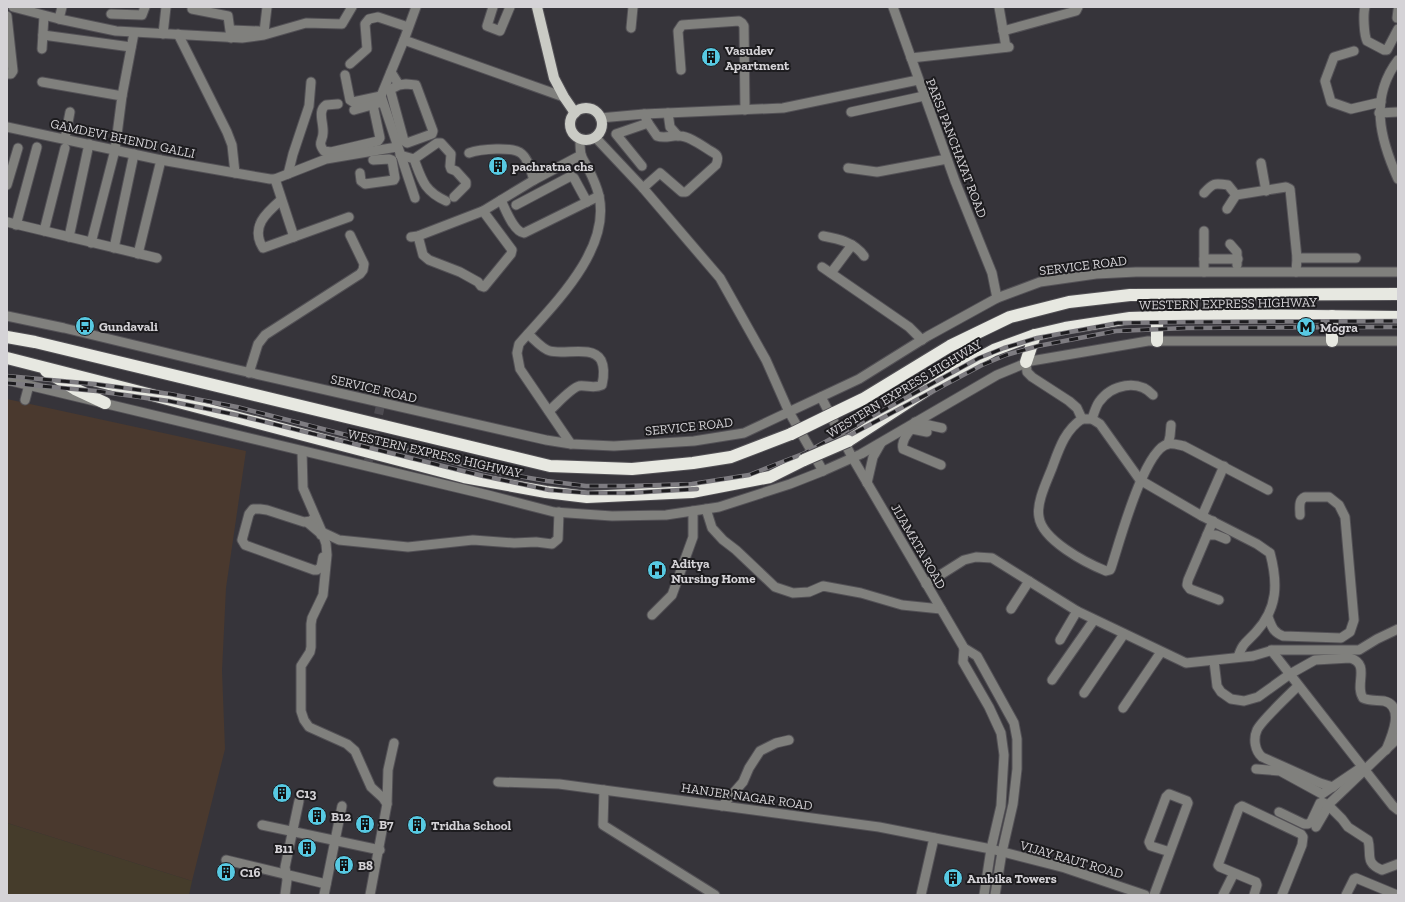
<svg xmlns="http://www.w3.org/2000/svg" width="1405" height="902" viewBox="0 0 1405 902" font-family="'Zilla Slab',serif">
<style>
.commercial{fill:#4a392e}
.industrial{fill:#453c2b}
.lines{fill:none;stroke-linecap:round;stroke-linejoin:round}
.minor-tunnel{stroke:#4e4c52;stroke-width:9;stroke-dasharray:9 4.5;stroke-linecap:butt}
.minor-casing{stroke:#535156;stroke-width:11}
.major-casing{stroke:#535156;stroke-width:12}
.highway-casing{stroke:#535156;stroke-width:14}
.minor{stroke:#80807d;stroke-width:9}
.major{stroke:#cacbc5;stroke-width:10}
.highway{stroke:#e7e8e1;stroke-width:12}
.rail-casing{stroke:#7e7c81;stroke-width:4.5}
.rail{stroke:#1d1c1f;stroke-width:3;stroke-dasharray:9;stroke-linecap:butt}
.highway-bridge-casing{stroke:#535156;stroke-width:14;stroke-linecap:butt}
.highway-bridge{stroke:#e7e8e1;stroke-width:12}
.labels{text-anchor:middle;stroke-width:4;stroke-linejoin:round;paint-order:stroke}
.poi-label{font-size:13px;font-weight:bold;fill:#d5d3d7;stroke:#1d1c1f;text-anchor:start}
.street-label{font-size:13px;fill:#d5d3d7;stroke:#1d1c1f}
</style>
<rect width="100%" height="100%" fill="#36343a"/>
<!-- commercial -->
<polygon class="commercial" points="7,399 246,451 226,588 222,671 225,749 192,881 7,823"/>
<!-- industrial -->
<polygon class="industrial" points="7,823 192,881 189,895 7,895"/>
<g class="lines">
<!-- minor-tunnel -->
<polyline class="minor-tunnel" points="367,467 381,403"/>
<!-- minor casing -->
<g class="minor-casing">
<g id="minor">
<polyline points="13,7 59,19 62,7"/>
<polyline points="416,7 404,40 564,97"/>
<polyline points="493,7 487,26 500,31 510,7"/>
<polyline points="893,7 955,181 992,273 997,298"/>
<polyline points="999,7 1006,47"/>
<path d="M1365,7C1363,14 1364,35 1367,41L1384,50H1387L1398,29"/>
<polyline points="192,9 228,16 231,38"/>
<polyline points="1398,10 1397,18 1398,18"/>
<polyline points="111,14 142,15 145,7"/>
<polyline points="7,16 13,71 11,74 7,74"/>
<polyline points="59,19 116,31 242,38 264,35 306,23 342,24 352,7"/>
<polyline points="631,28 633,7"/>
<polyline points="231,30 259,31"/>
<polyline points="1003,31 1076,11 1078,7"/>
<polyline points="264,32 267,7"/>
<polyline points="163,34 166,7"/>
<polyline points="178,34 227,132 232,145 235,173"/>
<polyline points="43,35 131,47"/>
<polyline points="404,40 381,96 415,198"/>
<polyline points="42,49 44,16"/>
<polyline points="1354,51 1334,57 1325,81 1331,102 1351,109 1381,102"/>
<polyline points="911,58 1009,47"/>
<path d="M1398,60C1369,98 1380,139 1398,179"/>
<polyline points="350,64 367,49 365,24 369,19 378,17 408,27"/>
<polyline points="681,70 678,31 682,25 739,21 742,23 744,26 745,110"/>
<polyline points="391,72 399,85 391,89 391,93 404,141 407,143 432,134 433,131 416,85 406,84 399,85"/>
<polyline points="345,75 350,100 353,102 381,96"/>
<polyline points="42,82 122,96 115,150 91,243"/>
<polyline points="122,96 134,33"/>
<path d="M338,104L326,105C317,111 324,123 323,133C323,141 317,142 324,151L331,152L378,141L380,138L373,105"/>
<polyline points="354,110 379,103"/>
<polyline points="851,112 924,96"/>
<polyline points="668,113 670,127 678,136"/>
<polyline points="1379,113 1398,112"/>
<polyline points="600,118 644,114 783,108 918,80"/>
<polyline points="7,127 161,160 270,179 275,179 326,159 397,147"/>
<polyline points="595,137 643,188 720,278 766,360 789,412 823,471"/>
<polyline points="65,138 70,112"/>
<path d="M469,153C480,149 513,146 522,154C529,160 531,172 534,180"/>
<path d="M400,155L414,159C422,180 424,191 446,201"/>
<polyline points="414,159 437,143 441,143 451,154 450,166 451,169 456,171 466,182 466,185 454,197"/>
<polyline points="1261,163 1266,191"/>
<polyline points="642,166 616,134 648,123"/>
<polyline points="848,168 877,172 947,159"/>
<polyline points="360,173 361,181 365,184 394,180 395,178 392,160 389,159 373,160"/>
<polyline points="288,174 293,154 309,106 311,82"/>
<polyline points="275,179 294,237"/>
<polyline points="7,185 18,148"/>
<path d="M643,188L660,173L682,192H686L716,165C718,160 719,156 714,153C705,148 690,136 680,136C672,135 665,139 657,136L648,123L644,114"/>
<path d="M1204,193C1213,183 1214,183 1228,185L1236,195L1286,187L1290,189L1297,258L1296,272"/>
<path d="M281,200C266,213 250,227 263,248L349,217"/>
<path d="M501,200C505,209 514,232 524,233L599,196"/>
<polyline points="516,205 571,176 574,178 587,202"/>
<polyline points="1227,209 1236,195"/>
<polyline points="7,222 157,258"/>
<polyline points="16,225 37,147"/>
<polyline points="44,231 65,148"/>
<polyline points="418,236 423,255 429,260 460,272 478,282 481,286 484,287 511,254 512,250 483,211"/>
<path d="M823,236C839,239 854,242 864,256"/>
<polyline points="69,237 89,144"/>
<polyline points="411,237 418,236 483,211 534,180 581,155"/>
<polyline points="1230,244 1237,252 1237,265"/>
<polyline points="114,248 134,154"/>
<polyline points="138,254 161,160"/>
<polyline points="1297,258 1356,258"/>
<polyline points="1204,259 1238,259"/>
<polyline points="822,267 909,327 922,340"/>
<polyline points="1204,272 1204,231"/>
<polyline points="831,273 852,245"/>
<polyline points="7,316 64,328 234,369 546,440 571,444 614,446 694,441 744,433 859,379 928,336 997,298 1040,282 1096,274 1136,272 1398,272"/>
<path d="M528,334C535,340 542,349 550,351C565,355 592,345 601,360C605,368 604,376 602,385C594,389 587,385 579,386C571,388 556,405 549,411"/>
<polyline points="1026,362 1027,372 1032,377 1069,401 1077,408 1082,419"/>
<polyline points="249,373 258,344 265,335 360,274 363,270 364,264 350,235"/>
<polyline points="7,380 488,495 554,512 612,516 666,515 719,507 790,484 823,471 861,454 997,375 1031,361 1148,341 1398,341"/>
<polyline points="821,397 852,457 964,648 977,656 1014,723 1017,739 1017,769 1013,804 1002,852 995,895"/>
<polyline points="25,400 29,385"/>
<path d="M1082,419C1065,430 1059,449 1052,468C1047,481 1036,503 1039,517C1042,540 1086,563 1106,571L1110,570L1111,568C1119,544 1144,449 1168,444C1173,443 1179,445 1184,446L1268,490"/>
<path d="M1082,419H1092L1100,424L1140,480L1202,516L1257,544L1270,553C1278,583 1278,608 1256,632C1246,643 1243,642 1238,657"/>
<path d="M1092,419C1094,413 1096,406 1099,402C1112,384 1138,379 1153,395"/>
<polyline points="915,422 942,428"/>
<polyline points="907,428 927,432"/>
<path d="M912,429C907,432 901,443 903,449L941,465"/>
<path d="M571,444L520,369L517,353L519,344C552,306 611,251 599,196C597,187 592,176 588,168C586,164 582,159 581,154C580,150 580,144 580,139"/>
<polyline points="1168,444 1170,436 1171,425"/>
<polyline points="302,451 303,488 322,532 326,544 327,555 323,595 312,618 311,624 311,647 310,652 301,666 301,711 304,720 309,727 347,744 355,751 371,787 383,798 387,804 370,895"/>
<polyline points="867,483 873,457 881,443"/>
<polyline points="706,509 712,528 723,540 736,550 775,587 793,593 809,592 823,586 861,593 902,605 941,609"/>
<polyline points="1202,516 1224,466"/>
<polyline points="315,517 311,521 304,522 267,510 260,509 253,509 249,514 242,540 245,545 314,570 317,570 321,567 323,557"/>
<polyline points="1213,521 1188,580 1187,585 1190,589 1219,600"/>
<polyline points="307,522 320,533 321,535"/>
<polyline points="322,532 339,540 408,547 473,540 514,543 536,542 552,544 558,539 559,512"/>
<polyline points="1207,535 1216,535 1226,539"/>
<polyline points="926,584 964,560 976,557 992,558 1077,611 1186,663 1253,656 1273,650 1359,650 1377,639 1398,629"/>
<polyline points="1011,609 1029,581"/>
<polyline points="652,615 672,595 693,537 693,511"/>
<path d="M1268,617C1272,627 1273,632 1283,636L1341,638L1350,632L1354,620L1345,517L1339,505L1329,497H1305C1298,500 1300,508 1300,515"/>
<polyline points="1060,640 1077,611"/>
<polyline points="964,648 963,662 989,707 1001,733 1004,755 1001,806 991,849 984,895"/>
<polyline points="1271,650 1393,806 1398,810"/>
<path d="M1214,661L1217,686L1221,692L1231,699L1244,701L1258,697L1290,674L1315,660L1350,658C1371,664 1354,685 1363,698C1369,701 1377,700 1384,701C1405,706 1392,736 1386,750"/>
<polyline points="1052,680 1094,620"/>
<path d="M1298,686C1289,695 1261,721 1257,730C1253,739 1255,751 1262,757L1320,783L1333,787"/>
<polyline points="1084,693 1124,634"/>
<polyline points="1123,708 1161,652"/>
<polyline points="1256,769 1280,771 1322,794 1362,767"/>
<polyline points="498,782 559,784 879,827 991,849 1065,868 1145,895"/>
<polyline points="604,790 603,825 715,895"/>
<polyline points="387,804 388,770 394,743"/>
<polyline points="722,806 743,782 749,768 760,751 776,743 789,740"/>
<path d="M1279,812L1304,824H1308L1311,822L1320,803L1322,802L1328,805L1342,819L1348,827L1368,840C1372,854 1364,863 1382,870L1398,864"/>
<polyline points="262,825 380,850"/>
<polyline points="1316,827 1330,803 1398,738"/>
<polyline points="226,860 326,884"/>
<polyline points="285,895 287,880 285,867 299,801"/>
<polyline points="324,895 342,806"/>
<polyline points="921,895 934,838"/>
<polyline points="1154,895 1188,803 1187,801 1169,794 1166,797 1149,842 1151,846 1170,852"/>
<polyline points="1223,895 1232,877"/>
<polyline points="1254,895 1257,885 1256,882 1220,867 1218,865 1239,808 1242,806 1301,834 1303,837 1302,845 1282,895"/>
<polyline points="1346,895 1354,879 1356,878 1397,895"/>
</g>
</g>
<!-- major casing -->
<g class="major-casing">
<g id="major">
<polyline points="537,7 554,78 564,97 575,113"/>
<circle cx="586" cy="124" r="16"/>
</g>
</g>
<!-- highway casing -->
<g class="highway-casing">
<g id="highway">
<polyline points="7,337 35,342 550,466 632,469 693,463 731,457 791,434"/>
<polyline points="1157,341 1157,317"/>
<polyline points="1332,341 1332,316"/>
<polyline points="7,358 152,395 464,477 546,492 587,497 692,492 770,477 804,460"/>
<polyline points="1026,362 1035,335"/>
<polyline points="46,371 75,389 105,403"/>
<polyline points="834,413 863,399 950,346 1010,317 1069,302 1130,295 1398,294"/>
<polyline points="848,441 961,368 994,350 1035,335 1065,328 1130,318 1218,315 1398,317"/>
</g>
</g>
<!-- minor -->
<use href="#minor" class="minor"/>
<!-- major -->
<use href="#major" class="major"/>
<!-- highway -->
<use href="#highway" class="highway"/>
<!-- rail casing -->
<g class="rail-casing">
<g id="rail">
<polyline points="7,376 95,384 170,394 237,407 483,470 547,481 586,486 628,486 692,484 749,475 805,453 979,358 1004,348 1037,338 1118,323 1188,322 1398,321"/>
<polyline points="7,383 96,391 169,401 237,415 483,476 549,490 588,493 629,493 697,489"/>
<polyline points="824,449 982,365 1006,355 1038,346 1116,331 1187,328 1398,327"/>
</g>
</g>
<!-- rail -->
<use href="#rail" class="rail"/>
<!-- highway-bridge casing -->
<g class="highway-bridge-casing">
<g id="highway-bridge">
<polyline points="791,434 834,413"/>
<polyline points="804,460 848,441"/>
</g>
</g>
<!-- highway-bridge -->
<use href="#highway-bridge" class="highway-bridge"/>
</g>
<!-- icons -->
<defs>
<g id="building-disc" transform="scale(1)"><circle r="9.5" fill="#57c9e2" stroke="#1d1c1f"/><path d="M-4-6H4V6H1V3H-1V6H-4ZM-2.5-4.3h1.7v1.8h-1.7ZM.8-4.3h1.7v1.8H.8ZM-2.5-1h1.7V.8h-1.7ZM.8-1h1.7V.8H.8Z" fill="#111"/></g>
<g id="bus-disc" transform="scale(1)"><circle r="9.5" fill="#57c9e2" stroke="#1d1c1f"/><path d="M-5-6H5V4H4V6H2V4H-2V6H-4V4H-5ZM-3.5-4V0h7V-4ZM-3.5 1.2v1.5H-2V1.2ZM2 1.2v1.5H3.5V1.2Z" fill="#111"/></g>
<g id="metro-disc" transform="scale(1)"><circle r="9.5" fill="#57c9e2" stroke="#1d1c1f"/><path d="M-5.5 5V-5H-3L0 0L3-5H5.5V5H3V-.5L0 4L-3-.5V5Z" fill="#111"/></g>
<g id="hospital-disc" transform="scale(1)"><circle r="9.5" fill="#57c9e2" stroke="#1d1c1f"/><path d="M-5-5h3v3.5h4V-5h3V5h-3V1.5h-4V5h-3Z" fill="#111"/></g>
</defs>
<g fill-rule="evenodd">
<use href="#building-disc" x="711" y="57"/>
<use href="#building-disc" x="498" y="166"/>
<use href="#bus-disc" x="85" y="326"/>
<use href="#metro-disc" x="1306" y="327"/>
<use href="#hospital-disc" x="657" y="570"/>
<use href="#building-disc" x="282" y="793"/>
<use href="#building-disc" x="317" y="816"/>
<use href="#building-disc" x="365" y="824"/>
<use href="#building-disc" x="417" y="825"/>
<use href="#building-disc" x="307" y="848"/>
<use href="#building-disc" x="344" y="865"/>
<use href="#building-disc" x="226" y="872"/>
<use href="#building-disc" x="953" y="878"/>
</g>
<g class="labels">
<!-- poi labels -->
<g class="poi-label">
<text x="725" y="55">Vasudev<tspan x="725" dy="15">Apartment</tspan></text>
<text x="512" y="171">pachratna chs</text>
<text x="99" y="331">Gundavali</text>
<text x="1320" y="332">Mogra</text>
<text x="671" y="568">Aditya<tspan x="671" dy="15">Nursing Home</tspan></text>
<text x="296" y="798">C13</text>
<text x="331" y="821">B12</text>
<text x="379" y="829">B7</text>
<text x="431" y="830">Tridha School</text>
<text x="293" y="853" text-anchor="end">B11</text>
<text x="358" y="870">B8</text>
<text x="240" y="877">C16</text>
<text x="967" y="883">Ambika Towers</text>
</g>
<!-- street labels -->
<g class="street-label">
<text transform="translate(123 138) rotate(12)" y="5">GAMDEVI BHENDI GALLI</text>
<text transform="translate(957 148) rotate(69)" y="5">PARSI PANCHAYAT ROAD</text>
<text transform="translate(1083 265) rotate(-7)" y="5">SERVICE ROAD</text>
<text transform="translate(1228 303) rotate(-1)" y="5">WESTERN EXPRESS HIGHWAY</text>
<text transform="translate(374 388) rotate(13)" y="5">SERVICE ROAD</text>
<text transform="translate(904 388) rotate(-31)" y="5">WESTERN EXPRESS HIGHWAY</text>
<text transform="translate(689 426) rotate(-6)" y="5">SERVICE ROAD</text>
<text transform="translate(435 453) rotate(13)" y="5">WESTERN EXPRESS HIGHWAY</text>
<text transform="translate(919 546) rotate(60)" y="5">JIJAMATA ROAD</text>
<text transform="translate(747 796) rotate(8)" y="5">HANJER NAGAR ROAD</text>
<text transform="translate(1072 859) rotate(16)" y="5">VIJAY RAUT ROAD</text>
</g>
</g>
<!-- border -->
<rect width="1405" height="902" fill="none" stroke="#d5d3d7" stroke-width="16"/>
</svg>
